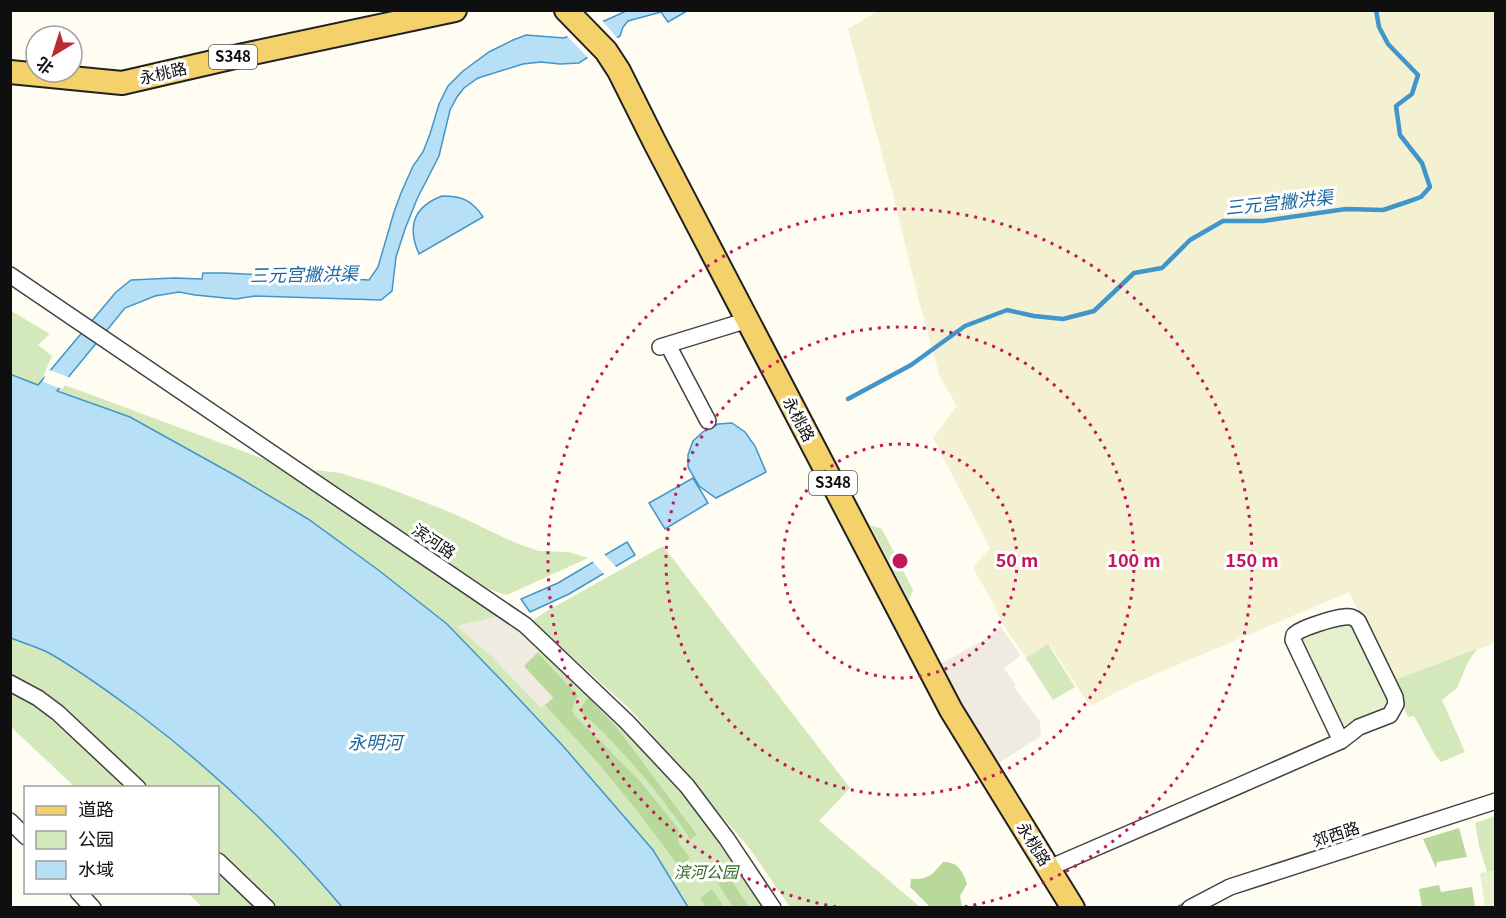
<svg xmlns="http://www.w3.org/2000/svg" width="1506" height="918" viewBox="0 0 1506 918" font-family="Georgia,'Noto Sans SC',serif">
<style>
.farmland{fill:#f4f1d2}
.green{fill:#d4e9bb}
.forest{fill:#b8d99b}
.pitch{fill:#e5f0cd}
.plaza{fill:#efebe0}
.water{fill:#b7dff5;stroke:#4096ca;stroke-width:1.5}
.pier{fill:#fffcf2}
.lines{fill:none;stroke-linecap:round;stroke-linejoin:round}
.stream{stroke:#4096ca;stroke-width:4.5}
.minor-casing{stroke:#424242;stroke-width:18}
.primary-casing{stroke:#202020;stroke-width:26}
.minor{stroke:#fff;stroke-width:15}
.primary{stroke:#f5d16b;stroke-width:22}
.ring{fill:none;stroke:#c2185b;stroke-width:3;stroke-dasharray:3 6}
.labels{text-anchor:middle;stroke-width:6;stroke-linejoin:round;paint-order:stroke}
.shield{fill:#fff;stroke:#575757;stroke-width:1.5}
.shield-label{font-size:15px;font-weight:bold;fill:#0f0f0f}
.street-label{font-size:16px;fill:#0f0f0f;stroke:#fff}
.park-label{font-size:16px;font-style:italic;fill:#306620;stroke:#fff}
.water-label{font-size:18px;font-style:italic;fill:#1a679f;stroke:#fff}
.centre{fill:#c2185b;stroke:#fff;stroke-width:3}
.ring-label{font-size:18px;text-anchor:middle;font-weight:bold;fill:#c2185b;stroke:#fff;stroke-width:6;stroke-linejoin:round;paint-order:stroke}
</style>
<rect width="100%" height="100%" fill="#fffcf2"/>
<!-- farmland -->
<polygon class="farmland" points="879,10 1495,11 1495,643 1392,681 1349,592 1135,683 1090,706 1049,644 1026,658 1000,620 995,606 973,568 990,548 933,438 957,406 940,377 919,301 892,191 848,29"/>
<!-- green -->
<g class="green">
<polygon points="11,311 50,334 38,345 52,356 43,377 299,472 316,470 340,473 380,485 450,512 516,543 539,551 569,552 588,558 507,595 459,580 525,625 686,786 773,907 688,907 653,850 563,746 503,682 447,624 377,569 308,519 238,477 56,392 11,374"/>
<polygon points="870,525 882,529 913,590 909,600"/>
<polygon points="663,546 850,788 819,821 920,907 790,907 750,849 630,709 532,621 545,612"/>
<path d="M10,638C23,643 37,647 49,653C81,671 110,693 140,715C214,771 282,836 342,907H202L188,893L218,892V788L75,787L11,727Z"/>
<polygon points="1048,644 1075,687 1053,700 1026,658"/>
<polygon points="1477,649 1468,662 1457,688 1442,700 1465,752 1441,762 1434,753 1414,716 1408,717 1392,681"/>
<polygon points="1495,816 1495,871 1487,872 1479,846 1475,823"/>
</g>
<!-- forest -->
<g class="forest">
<polygon points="537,652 578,696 575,700 572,710 575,716 638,779 674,823 679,830 678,842 690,858 679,867 639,813 599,764 545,705 553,697 523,666"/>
<path d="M588,697L617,728L697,835L689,840L688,835C667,805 644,775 618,748C607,736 595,723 581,713V708Z"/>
<polygon points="1459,828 1467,857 1437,862 1436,868 1423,839"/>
<path d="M943,862C957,861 963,871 967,884L960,896L962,907H930L910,887L911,879C929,879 931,876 943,862Z"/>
<polygon points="728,875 749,907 733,907 717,882"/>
<polygon points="1439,885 1441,892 1472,887 1475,907 1422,907 1419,889"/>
<polygon points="712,889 724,907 706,907 700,898"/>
</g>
<!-- pitch -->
<g class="pitch">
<polygon points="1353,617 1396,704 1344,739 1294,635"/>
<polygon points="1495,871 1495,907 1485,907 1480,873"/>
</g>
<!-- plaza -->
<g class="plaza">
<polygon points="508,614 546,644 524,666 553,698 541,708 491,656 456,626"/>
<polygon points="1000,626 1019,653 1019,657 1004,668 1016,685 1014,687 1040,722 1041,736 997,764 938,665 980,642 995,632"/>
</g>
<!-- water -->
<g class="water">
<path d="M626,11H687L668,22L661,12L628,21L623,27L620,36L579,63L560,64L541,62L523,64L478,78L464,88L457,97L450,110L439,156L417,199L405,229L396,257L392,291L381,300L255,296L236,299L195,295L179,292L155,296L125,308L57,391L130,417L238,477L308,519L377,569L447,624L503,682L563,746L653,850L688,907H342C282,836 214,771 140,715C110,693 81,671 49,653C37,647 23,643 11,638L10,374L38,385L116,292L131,280L174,278L202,279L203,273H224L369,280L378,267L394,212L401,193L413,166L423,152L430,134L439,104L448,86L463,71L489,52L513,40L526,35L564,38L611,18Z"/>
<path d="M442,196C462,196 472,200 483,217L419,254C407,227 413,207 442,196Z"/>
<polygon points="732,423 745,432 755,446 766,472 716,498 699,486 688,467 688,455 693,441 704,431 718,424"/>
<polygon points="693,478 708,503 665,529 649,503"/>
<polygon points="627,542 635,555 569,594 530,612 521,599 558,583"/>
</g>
<!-- pier -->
<g class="pier">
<polygon points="601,19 619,40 599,54 589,59 565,34"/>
<polygon points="47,369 71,378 62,389 43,382"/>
<polygon points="603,553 617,568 605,575 591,560"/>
</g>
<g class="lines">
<!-- stream -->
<g class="stream">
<polyline points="848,399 911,365 965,326 1007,310 1034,316 1063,319 1094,311 1134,273 1162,268 1190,240 1223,221 1263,221 1346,209 1383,210 1407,202 1421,197 1430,187 1422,163 1400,135 1396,106 1412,94 1418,75 1388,44 1379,27 1376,10"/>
<polyline points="1178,908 1187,903"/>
</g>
<!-- minor casing -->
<g class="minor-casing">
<g id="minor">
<polyline points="10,275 525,625 627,722 687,786 727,839 773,908"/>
<polyline points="668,345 708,421"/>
<polyline points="660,347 748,320"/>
<polyline points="10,683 38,698 58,713 138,788"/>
<polyline points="10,821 26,837"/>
<polyline points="218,861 267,908"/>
<path d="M1049,868C1146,826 1244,784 1341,741L1359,727L1390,715L1396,704L1395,697L1358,621C1353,617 1350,616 1344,617C1334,618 1300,628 1294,635L1293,640L1341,741"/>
<polyline points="78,892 93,908"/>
<polyline points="1190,908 1230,887 1496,801"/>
</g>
</g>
<!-- primary casing -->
<g class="primary-casing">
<g id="primary">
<polyline points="566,10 606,51 619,71 655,143 951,710 1073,908"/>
<polyline points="10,72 122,83 239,56 455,10"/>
</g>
</g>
<!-- minor -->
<use href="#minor" class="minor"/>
<!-- primary -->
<use href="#primary" class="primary"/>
</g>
<!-- distance rings -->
<g class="ring">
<circle cx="900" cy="561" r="117"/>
<circle cx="900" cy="561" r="234"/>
<path d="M836 907A352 352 0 1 1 964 907"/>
</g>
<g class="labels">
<!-- shield labels -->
<g class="shield">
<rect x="209" y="45" width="48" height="24" rx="4.5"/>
<rect x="809" y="471" width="48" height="24" rx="4.5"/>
</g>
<g class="shield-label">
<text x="233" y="62">S348</text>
<text x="833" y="488">S348</text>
</g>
<!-- street labels -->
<g class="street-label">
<text transform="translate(163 73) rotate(-13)" y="6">永桃路</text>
<text transform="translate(799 419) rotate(62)" y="6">永桃路</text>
<text transform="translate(434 541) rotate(34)" y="6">滨河路</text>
<text transform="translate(1336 834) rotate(-18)" y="6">郊西路</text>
<text transform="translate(1034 844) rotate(58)" y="6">永桃路</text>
</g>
<!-- park labels -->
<g class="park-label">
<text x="706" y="878">滨河公园</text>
</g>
<!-- water labels -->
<g class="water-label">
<text transform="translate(1279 203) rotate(-6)" y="6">三元宫撇洪渠</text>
<text transform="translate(304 275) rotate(-1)" y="6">三元宫撇洪渠</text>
<text x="375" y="749">永明河</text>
</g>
</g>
<circle cx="900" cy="561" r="9" class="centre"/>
<g class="ring-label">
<text x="1017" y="567">50 m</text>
<text x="1134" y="567">100 m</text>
<text x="1252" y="567">150 m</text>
</g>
<!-- border -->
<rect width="1506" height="918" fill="none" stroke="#0f0f0f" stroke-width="24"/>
<!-- legend -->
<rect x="24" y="786" width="195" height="108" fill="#ffffff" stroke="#9f9f9f" stroke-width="1.5"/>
<rect x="36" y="806" width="30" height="9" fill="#f5d16b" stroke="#9f9f9f" stroke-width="1.5"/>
<text x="78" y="816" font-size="18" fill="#0f0f0f">道路</text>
<rect x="36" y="831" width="30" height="18" fill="#d4e9bb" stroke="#9f9f9f" stroke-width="1.5"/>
<text x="78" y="846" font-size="18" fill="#0f0f0f">公园</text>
<rect x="36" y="861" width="30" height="18" fill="#b7dff5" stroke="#9f9f9f" stroke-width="1.5"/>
<text x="78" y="876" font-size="18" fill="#0f0f0f">水域</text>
<!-- north arrow -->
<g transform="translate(54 54) rotate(218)"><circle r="28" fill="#ffffff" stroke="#9f9f9f" stroke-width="1.5"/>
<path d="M0-4.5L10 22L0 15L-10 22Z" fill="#bc2a33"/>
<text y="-9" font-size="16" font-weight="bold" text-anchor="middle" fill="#0f0f0f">北</text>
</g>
</svg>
